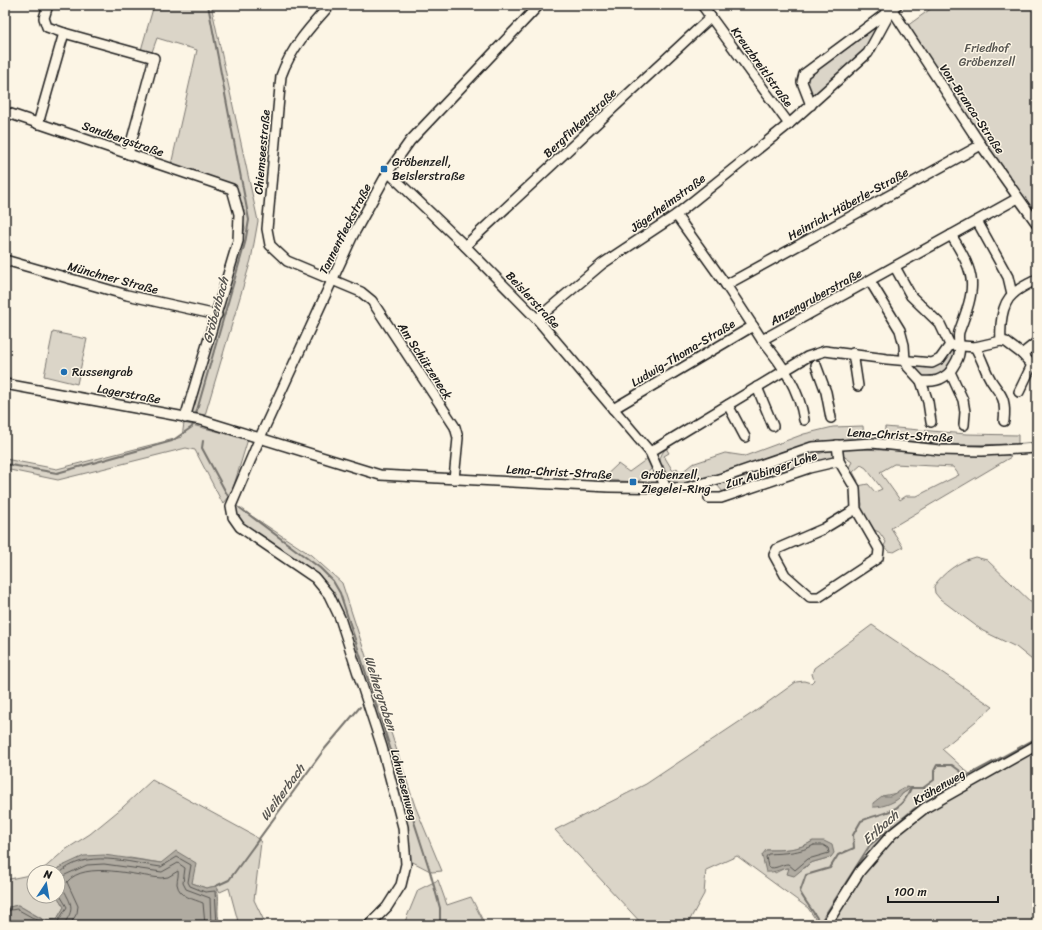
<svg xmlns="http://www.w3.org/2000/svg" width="1042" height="930" viewBox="0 0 1042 930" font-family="Sriracha,sans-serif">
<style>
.green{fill:#dbd5c8;stroke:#7c7872;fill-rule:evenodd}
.water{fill:#b0aba1;stroke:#75726c}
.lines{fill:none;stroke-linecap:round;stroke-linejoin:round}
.shore{stroke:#575551;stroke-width:1}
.stream{stroke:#75726c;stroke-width:2}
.minor-casing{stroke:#1c1c1c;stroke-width:12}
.minor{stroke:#fcf5e5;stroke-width:9}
.poi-dot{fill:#1f6fb2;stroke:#fcf5e5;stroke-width:1.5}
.labels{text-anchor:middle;stroke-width:3;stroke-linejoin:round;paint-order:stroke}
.park-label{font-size:12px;fill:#555450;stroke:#fcf5e5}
.street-label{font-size:12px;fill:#1c1c1c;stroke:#fcf5e5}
.poi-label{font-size:12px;fill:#1c1c1c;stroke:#fcf5e5;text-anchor:start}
.water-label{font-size:13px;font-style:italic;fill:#575551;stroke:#fcf5e5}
</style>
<rect width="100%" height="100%" fill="#fcf5e5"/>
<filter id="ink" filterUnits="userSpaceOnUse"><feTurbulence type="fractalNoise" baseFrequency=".025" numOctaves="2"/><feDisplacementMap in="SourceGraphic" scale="8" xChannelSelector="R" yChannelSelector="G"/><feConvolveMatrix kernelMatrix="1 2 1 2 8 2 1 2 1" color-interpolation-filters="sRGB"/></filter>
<g filter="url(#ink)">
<!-- green -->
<g class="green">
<polygon points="154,5 211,5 258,221 251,260 205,415 190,413 245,228 235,186 171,165 197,50 157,38 152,52 141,50"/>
<polygon points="936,5 1037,5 1037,218 907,26"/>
<polygon points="889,12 866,51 815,97 810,94 804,81 807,73"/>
<polygon points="53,332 87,339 77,384 44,376"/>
<polygon points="953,348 957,351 944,377 921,380 907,361 921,364"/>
<polygon points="184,423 248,439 231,495 223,504 195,450 186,448 58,480 5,469 5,459 57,469 182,437"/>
<path d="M863,426L864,438C847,439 829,440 812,443C765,454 722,480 673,484L667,477L663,465L661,466C658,459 662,453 666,448L669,453L664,456L673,471L677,468L681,473L692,464L725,453L745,456L804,434L833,427Z"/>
<polygon points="885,427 966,434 1018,435 1018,444 962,445 884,439"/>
<path d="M845,448L956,454L1008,455L1011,457L891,528L903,547L894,552L888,551L884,546L886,542L879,532L874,530L861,510L862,504L858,486L868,484L875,492L882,489L866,468L861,465L853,472L858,481L857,483L848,469L852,462L842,455V452ZM894,464L953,467L959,475L917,496H906L900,500L880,472Z"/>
<polygon points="833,450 835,457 803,464 723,492 717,485 747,475 754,478 758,476 760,471 786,462"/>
<polygon points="647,459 652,468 643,478 637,482 601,480 618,464 629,472"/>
<polygon points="235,505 311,555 342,583 415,806 442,871 432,872 409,860 407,829 327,588 243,526 233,509"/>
<path d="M975,557L987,560L1037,608V664L1016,647L983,631L940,599L935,593L934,586C943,573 959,561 975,557Z"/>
<path d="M872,625L993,707L942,749L973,777L913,813L873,846L821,925H816V920L808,908L737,856L706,870L704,894L687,925H643L555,830L646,784L760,708L796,682L804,681L811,683L814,680L812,674L814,668ZM907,791C894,798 897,807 882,796ZM813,841L831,857L810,863L805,868H785L775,873L766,850C782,850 799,850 813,841Z"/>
<polygon points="1037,750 1037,925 830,925 862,873 893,836 926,811"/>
<polygon points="152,780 253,835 261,842 254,900 266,925 239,925 229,888 220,892 216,886 206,888 192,883 161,863 130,858 58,868 56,872 40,872 65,850 90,834 123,807"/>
<polygon points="34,874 34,896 57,896 64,907 57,919 46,921 18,905 5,908 5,880"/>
<polygon points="438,880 447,905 471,897 485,925 379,925 381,923 404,924 418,890"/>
</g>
<!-- water -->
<g class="water">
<path d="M906,787L911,788L902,794C900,801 881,808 873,807V803L882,796H890Z"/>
<path d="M813,841H824L832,845L834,853L831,857L810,863L794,876L787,874L789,868C781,868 776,873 766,872L762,855L766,850C782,850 799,850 813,841Z"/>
<path d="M176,851L196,863L192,883L206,888L216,886C222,898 214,913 221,925H5V908L18,905L45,921L57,919L64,907L57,896L58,872H56L58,868L84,856L104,855L161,863Z"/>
</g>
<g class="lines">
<!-- shore -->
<g class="shore">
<path d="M814,845H823L828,848L829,853L808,859L795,870L788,864C781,864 776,870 768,867L766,857L768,854C784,853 800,853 814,845Z"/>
<path d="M58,875C84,847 129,863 161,867L177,857L191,865L188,882L190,886L205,892L215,891L217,925"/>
<polyline points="58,881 65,875 87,865 104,864 162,872 178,863 185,868 183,883 186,889 210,898 211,925"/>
<path d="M58,887C63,889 65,891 67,896C74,908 71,914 63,925"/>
<polyline points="5,911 17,909 44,924 57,923 67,907 58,892"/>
<path d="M70,925L77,913L78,906L67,882C85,860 136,876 161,878L168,877L178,871C179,875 177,879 177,884C179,897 194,899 203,903L205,925"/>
</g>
<!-- stream -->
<g class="stream">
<polyline points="195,417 245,243 249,220 208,5"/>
<polyline points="203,441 202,448 229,498"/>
<polyline points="5,464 57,473 172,441 192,427 194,421"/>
<polyline points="240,508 320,568 333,581 340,593 429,868 440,908 440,925"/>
<polyline points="923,788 932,791 936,796"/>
<polyline points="216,886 229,880 323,751 360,707"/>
<polyline points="820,923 870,845 914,809 967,776"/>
<path d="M819,925L820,923C814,912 806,903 800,892L806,875L830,868L838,855L854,848L853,835L861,821C884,811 900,815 911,788H923L934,780V771L937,765H952L967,776L1037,738"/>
</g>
<!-- minor casing -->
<g class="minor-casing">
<g id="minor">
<path d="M330,5C310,27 291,48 281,76L267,229L270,245L287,261L361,292L372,301L455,427L458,438L454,479"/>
<polyline points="702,5 789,124"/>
<polyline points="889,5 981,145 1037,224"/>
<polyline points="64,33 154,58 128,154"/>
<polyline points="811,105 802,82 804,74 897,5"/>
<polyline points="5,112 232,189 239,214 238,241 185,418"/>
<polyline points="38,124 64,33 47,27 44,18 48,5"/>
<polyline points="388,172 465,246 537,319 650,452 666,488"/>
<polyline points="977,221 1008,277 1012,294"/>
<path d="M951,235C978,278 976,286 959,332C957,340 961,346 959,354C958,361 953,366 950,372L963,400L965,412L964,425"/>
<polyline points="465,246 711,17"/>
<polyline points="5,260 127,295 217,315"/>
<polyline points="895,267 911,296 940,324 950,345"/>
<polyline points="870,281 900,330 904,345 905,360 908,367 921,381 928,402 931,422"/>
<polyline points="726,285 981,145"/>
<polyline points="537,319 602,264 676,215 789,124 868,53 892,9"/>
<polyline points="753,326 762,340 1018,198"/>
<path d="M762,340C782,364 799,388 804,420"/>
<path d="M1001,341C1000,327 1001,304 1013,294C1019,288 1029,284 1037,279"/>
<path d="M975,347C980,355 983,364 987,373C997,395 1007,391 1004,421"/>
<polyline points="853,353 858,386"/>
<polyline points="1022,354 1037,342"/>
<polyline points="816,365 826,392 831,418"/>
<path d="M921,381C933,382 941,381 950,372"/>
<polyline points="5,384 201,420 380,475 609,487 686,488 722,478 812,447 872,443 940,450 982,451 1037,448"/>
<polyline points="757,387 773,426"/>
<polyline points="1019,392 1032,365"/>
<polyline points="728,405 745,437"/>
<polyline points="613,409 753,326 726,285 676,215"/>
<polyline points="837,445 839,461 855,488 856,509 823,529 777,549 774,555 785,575 810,597 819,597 878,558 879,549 856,509"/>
<polyline points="650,452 807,357 825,351 887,359 932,363 940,359 950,345 975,347 1001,341 1006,342 1022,354 1032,365 1037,366"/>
<polyline points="709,498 721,498 809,468 839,461"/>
<polyline points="369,925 387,907 401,885 406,864 403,827 382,747 340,618 329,595 315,578 240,527 233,517 231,506 262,433 353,235 388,172 410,141 539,5"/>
<polyline points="826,925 860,871 892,834 925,808 1037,745"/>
</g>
</g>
<!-- minor -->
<use href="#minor" class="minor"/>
</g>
</g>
<!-- markers -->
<g class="poi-dot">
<rect x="380" y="165" width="8" height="8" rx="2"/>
<circle cx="64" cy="372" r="4"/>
<rect x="629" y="478" width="8" height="8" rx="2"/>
</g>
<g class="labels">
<!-- park labels -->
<g class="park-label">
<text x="987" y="52">Friedhof<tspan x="987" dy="14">Gröbenzell</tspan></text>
</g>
<!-- street labels -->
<g class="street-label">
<text transform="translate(762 67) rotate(54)" y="4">Kreuzbreitlstraße</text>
<text transform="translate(972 109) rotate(56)" y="4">Von-Branca-Straße</text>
<text transform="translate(580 123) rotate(-43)" y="4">Bergfinkenstraße</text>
<text transform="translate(123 139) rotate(19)" y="4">Sandbergstraße</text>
<text transform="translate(262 152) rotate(-85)" y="4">Chiemseestraße</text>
<text transform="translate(668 203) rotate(-36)" y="4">Jägerheimstraße</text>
<text transform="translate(848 204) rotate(-29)" y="4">Heinrich-Häberle-Straße</text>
<text transform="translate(345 229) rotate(-63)" y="4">Tannenfleckstraße</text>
<text transform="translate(113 278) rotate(15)" y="4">Münchner Straße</text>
<text transform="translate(816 297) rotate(-29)" y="4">Anzengruberstraße</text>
<text transform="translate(533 300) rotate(47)" y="4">Beislerstraße</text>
<text transform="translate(683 353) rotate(-31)" y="4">Ludwig-Thoma-Straße</text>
<text transform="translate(425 361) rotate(57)" y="4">Am Schützeneck</text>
<text transform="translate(129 394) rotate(10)" y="4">Lagerstraße</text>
<text transform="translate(900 435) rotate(3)" y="4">Lena-Christ-Straße</text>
<text transform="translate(771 470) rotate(-18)" y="4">Zur Aubinger Lohe</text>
<text transform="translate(559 472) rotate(3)" y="4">Lena-Christ-Straße</text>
<text transform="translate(404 785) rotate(75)" y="4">Lohwiesenweg</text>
<text transform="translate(939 787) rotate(-30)" y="4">Krähenweg</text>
</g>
<!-- poi labels -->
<g class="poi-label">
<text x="392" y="166">Gröbenzell,<tspan x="392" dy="14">Beislerstraße</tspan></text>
<text x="72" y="376">Russengrab</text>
<text x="641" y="479">Gröbenzell,<tspan x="641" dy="14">Ziegelei-Ring</tspan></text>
</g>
<!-- water labels -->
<g class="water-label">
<text transform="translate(215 310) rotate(-75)" y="5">Gröbenbach</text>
<text transform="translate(381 693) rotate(72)" y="5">Weihergraben</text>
<text transform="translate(282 792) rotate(-54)" y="5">Weiherbach</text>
<text transform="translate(880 827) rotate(-42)" y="5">Erlbach</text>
</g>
</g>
<!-- margin -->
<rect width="1042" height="930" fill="none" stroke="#fcf5e5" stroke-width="20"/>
<rect x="10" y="10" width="1022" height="910" fill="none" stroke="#1c1c1c" stroke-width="1.5" filter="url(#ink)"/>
<!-- north arrow -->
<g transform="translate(46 884) rotate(12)"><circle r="19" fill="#fcf5e5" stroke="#a29e95"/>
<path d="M0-3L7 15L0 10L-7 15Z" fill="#1f6fb2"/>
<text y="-6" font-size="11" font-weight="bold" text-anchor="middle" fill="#1c1c1c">N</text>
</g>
<!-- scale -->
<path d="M888 896v6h110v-6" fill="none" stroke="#1c1c1c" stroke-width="2"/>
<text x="894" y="896" font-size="12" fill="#1c1c1c" stroke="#fcf5e5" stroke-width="3" paint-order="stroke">100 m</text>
</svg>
